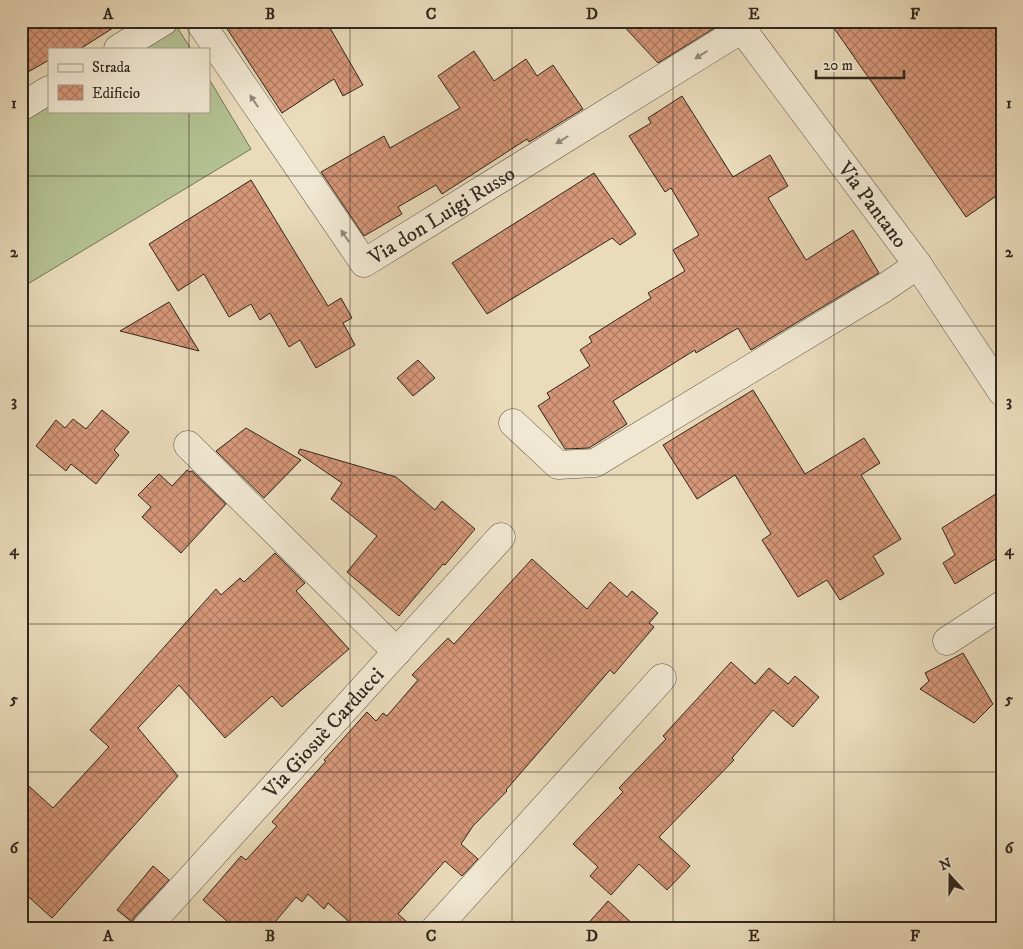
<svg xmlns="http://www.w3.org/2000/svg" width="1023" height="949" viewBox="0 0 1023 949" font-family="'IM FELL DW Pica',serif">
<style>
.pitch{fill:#b4c192;stroke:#727458}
.building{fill:url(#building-cross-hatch);stroke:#31271f}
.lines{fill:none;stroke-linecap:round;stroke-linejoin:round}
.minor-casing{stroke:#5f5446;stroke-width:29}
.tertiary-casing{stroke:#5f5446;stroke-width:29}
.minor{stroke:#f1e8d3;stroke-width:28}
.tertiary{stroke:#f1e8d3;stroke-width:28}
.oneway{fill:#918879}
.grid{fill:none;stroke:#31271f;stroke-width:1;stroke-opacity:0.55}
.labels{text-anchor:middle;stroke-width:5;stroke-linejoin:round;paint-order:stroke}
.street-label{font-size:21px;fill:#31271f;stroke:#f1e8d3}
.neatline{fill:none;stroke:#31271f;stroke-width:2}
.grid-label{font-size:16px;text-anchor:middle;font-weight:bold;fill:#31271f}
</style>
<defs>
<pattern id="building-cross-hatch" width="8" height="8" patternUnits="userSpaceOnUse" patternTransform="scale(1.25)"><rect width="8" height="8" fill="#d69778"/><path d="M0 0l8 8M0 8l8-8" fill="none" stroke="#ae7b62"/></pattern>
</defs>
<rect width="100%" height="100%" fill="#eadbbb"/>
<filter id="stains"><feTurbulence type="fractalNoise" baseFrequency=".004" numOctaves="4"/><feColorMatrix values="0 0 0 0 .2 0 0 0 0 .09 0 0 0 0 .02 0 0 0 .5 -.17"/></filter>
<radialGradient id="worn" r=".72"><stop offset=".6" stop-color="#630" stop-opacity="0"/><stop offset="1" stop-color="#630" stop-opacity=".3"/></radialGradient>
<!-- pitch -->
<g class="pitch">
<polygon points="177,27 191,49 141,49"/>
<polygon points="209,79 251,149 26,285 21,277 21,121 49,104 49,111 209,111"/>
</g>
<!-- building -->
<g class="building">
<polygon points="21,21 124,21 80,49 49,49 49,60 21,76"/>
<polygon points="222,21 326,21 363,85 343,96 334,79 282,113"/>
<polygon points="619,21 721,21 721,24 658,63"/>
<polygon points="829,21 1002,21 1002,192 966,217"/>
<polygon points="474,51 494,81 526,59 537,76 553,65 583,109 529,142 527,139 442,194 436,185 398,207 402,214 364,236 321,172 384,136 390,148 460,108 438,76"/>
<polygon points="682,96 733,177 770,155 788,186 768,198 806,260 853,230 879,273 751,350 738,328 696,353 695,350 613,401 627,424 589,448 565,449 538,406 550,398 547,393 590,366 580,350 592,342 589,337 651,298 648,293 685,271 673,250 699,235 671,188 665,192 629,136 651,123 648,118"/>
<polygon points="594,173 636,234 620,245 612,238 487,314 452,263"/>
<polygon points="251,180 328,306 341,298 352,318 343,323 355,345 316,368 300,340 289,347 270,313 260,320 251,304 229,317 204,274 178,291 149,244"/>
<polygon points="169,302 199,351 120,331"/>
<polygon points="418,360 435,378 413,396 397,378"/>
<polygon points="753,390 805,474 864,438 880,463 861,475 901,539 873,556 884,574 840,600 827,580 798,597 762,540 771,534 735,475 697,499 663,445"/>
<polygon points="102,410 129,432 114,450 119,455 96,484 71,464 66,471 36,446 56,420 65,428 73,419 86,429"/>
<polygon points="246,428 301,460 264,498 216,451"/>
<polygon points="300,449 396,477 435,510 442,501 475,529 445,565 443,564 399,616 347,572 377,536 331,499 342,483 298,453"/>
<polygon points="187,470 190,472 192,471 226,504 181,553 142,517 151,507 138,495 159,474 172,486"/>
<polygon points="1002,490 1002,555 955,584 943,563 955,555 942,528"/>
<polygon points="275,553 305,583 296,591 349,649 282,707 272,696 225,738 179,685 138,728 178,776 52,918 21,890 21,779 53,808 109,747 90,730 216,589 221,595 240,578 244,582"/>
<polygon points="532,559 587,609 610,582 627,597 632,591 658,613 649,623 654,627 614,674 610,670 506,790 507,791 473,826 461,844 478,859 462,876 445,861 398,914 414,928 356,928 328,903 324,909 308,894 302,902 296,897 270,928 235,928 203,900 241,856 246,860 277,826 272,822 326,761 324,760 367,712 376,721 383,713 387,716 418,680 412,675 448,638 454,644"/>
<polygon points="963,653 993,704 974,723 920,689 929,681 925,673"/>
<polygon points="731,662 755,684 769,668 788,684 795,676 819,697 793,727 773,710 732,758 734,760 659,837 690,866 667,890 639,864 611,895 590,876 598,867 573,844 623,792 619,788 666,739 663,736"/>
<polygon points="153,866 169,880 134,918 132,922 117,910"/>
<polygon points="608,901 637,928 584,928"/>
</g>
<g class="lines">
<!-- minor casing -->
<g class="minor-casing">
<g id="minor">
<path id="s1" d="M199,21L364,263L742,29"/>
<polyline points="118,49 164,21"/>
<polyline points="21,107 49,90"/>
<polyline points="513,423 558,465 595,463 884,288 918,265"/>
<polyline points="188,445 397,652"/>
<polyline points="947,641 1002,605"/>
<path id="s2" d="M146,928L501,537"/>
<polyline points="436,928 662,678"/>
</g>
</g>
<!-- tertiary casing -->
<g class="tertiary-casing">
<g id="tertiary">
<path id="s3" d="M736,21L918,265L1002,392"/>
</g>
</g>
<!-- minor -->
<use href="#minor" class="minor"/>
<!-- tertiary -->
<use href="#tertiary" class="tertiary"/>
</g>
<!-- one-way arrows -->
<defs><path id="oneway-solid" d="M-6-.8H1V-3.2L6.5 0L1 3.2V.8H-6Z" transform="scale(1.25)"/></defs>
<g class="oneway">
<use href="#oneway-solid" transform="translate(701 55) rotate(148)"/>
<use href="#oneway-solid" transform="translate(254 101) rotate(-124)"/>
<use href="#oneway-solid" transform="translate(562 140) rotate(148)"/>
<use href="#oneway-solid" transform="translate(345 236) rotate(-124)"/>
</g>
<!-- grid -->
<path class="grid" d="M189,21V49M350,21V928M512,21V928M673,21V928M834,21V928M189,111V928M21,176H1002M21,326H1002M21,475H1002M21,624H1002M21,772H1002"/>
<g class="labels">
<!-- street labels -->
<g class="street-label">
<text dy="7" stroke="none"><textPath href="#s3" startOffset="229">Via Pantano</textPath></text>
<text dy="7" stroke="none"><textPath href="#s1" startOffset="384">Via don Luigi Russo</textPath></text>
<text dy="7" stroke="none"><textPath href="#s2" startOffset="264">Via Giosuè Carducci</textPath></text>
</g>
</g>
<!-- margin -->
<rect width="1023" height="949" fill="none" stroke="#eadbbb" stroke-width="55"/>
<!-- legend -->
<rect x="48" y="48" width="162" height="65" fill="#f1e8d3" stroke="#a49b8b"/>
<rect x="58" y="64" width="25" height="8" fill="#f1e8d3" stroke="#a49b8b"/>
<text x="92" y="72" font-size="15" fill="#31271f">Strada</text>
<rect x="58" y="85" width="25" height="15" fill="url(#building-cross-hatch)" stroke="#a49b8b"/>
<text x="92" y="98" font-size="15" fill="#31271f">Edificio</text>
<!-- north arrow -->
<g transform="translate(950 876) rotate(339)" stroke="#f1e8d3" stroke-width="4" paint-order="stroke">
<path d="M0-4L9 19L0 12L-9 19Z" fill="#31271f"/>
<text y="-8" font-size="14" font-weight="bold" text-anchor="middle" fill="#31271f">N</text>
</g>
<!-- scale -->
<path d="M816 70v8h88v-8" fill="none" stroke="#31271f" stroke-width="2.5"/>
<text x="823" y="70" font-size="15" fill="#31271f" stroke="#f1e8d3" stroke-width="4" paint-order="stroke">20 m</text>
<rect x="28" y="28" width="968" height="894" class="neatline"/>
<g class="grid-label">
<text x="108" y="19">A</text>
<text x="270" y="19">B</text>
<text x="431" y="19">C</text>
<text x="592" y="19">D</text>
<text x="754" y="19">E</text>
<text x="915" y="19">F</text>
<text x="14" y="108">1</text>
<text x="1009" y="108">1</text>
<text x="14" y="257">2</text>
<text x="1009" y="257">2</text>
<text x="14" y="406">3</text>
<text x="1009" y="406">3</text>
<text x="14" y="555">4</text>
<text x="1009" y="555">4</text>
<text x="14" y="704">5</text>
<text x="1009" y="704">5</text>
<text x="14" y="853">6</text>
<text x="1009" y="853">6</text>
<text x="108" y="941">A</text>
<text x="270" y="941">B</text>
<text x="431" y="941">C</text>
<text x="592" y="941">D</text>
<text x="754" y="941">E</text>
<text x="915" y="941">F</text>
</g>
<rect width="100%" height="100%" filter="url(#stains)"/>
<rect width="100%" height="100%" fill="url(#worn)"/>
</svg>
